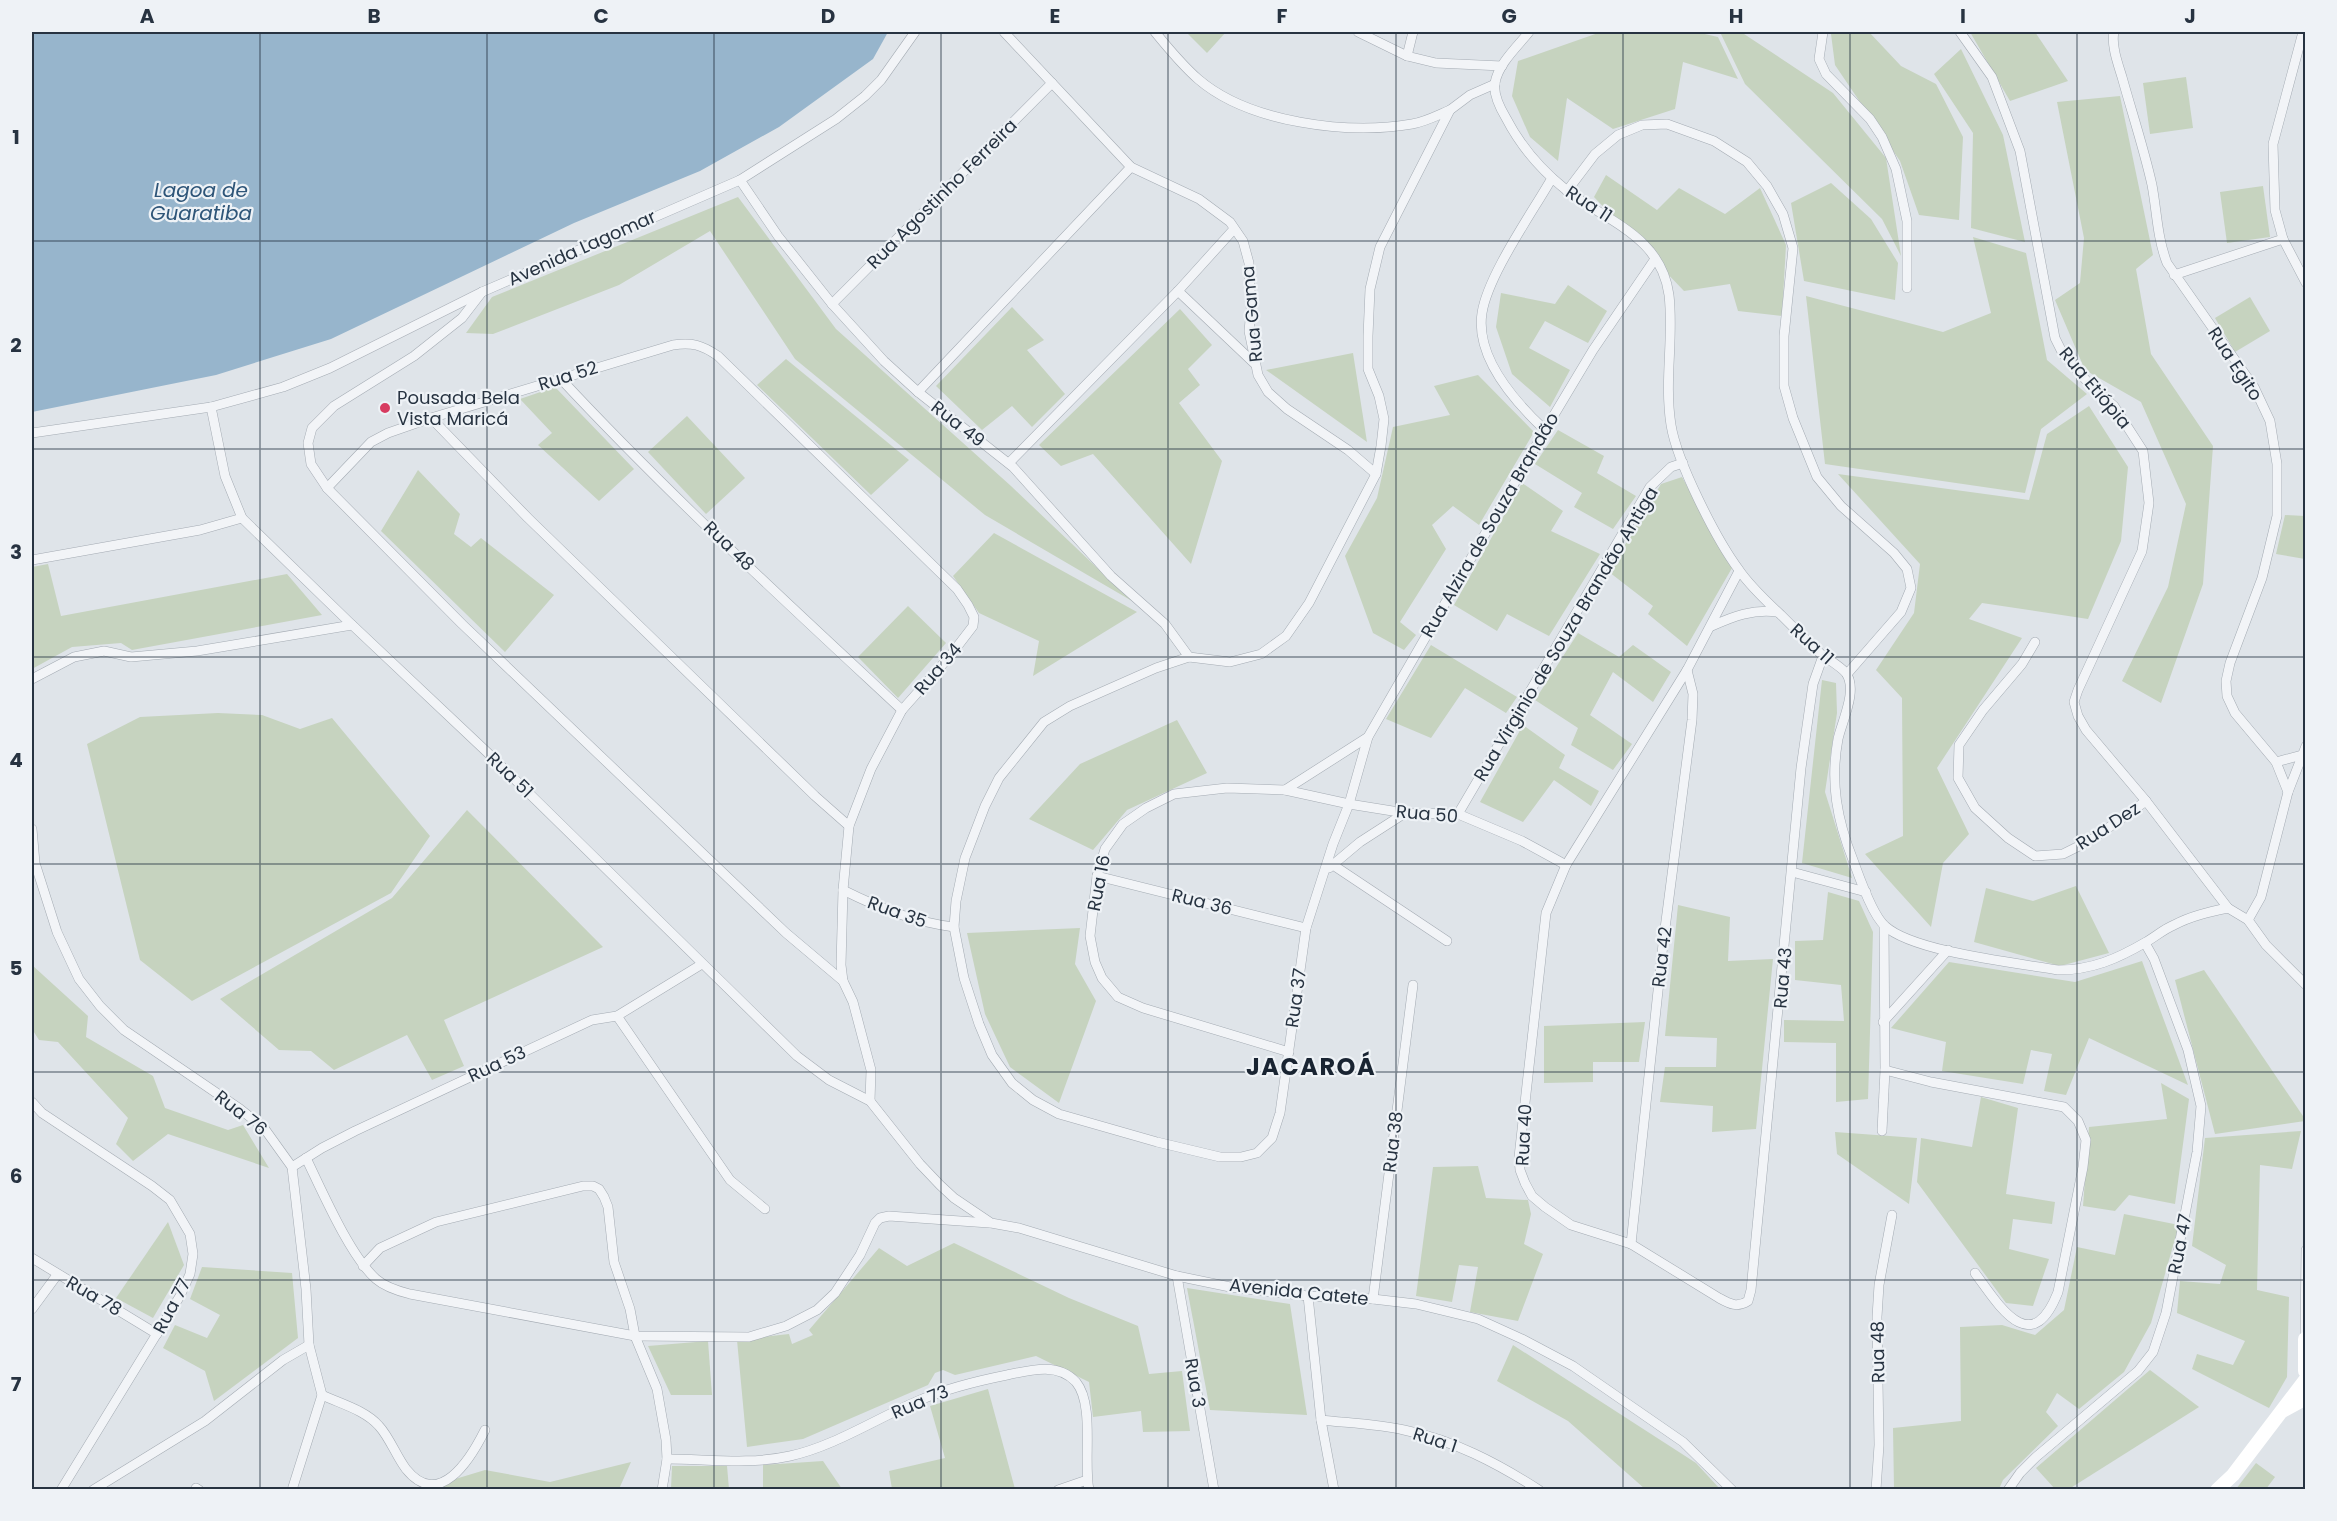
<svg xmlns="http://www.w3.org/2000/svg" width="2337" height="1521" viewBox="0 0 2337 1521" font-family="Poppins,sans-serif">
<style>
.green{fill:#c6d3bf}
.water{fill:#97b5cc}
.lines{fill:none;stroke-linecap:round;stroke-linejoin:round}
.street-casing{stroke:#a4abb3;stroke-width:10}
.street{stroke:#f2f4f7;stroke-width:9}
.secondary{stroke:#fff;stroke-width:14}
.grid{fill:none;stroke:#273341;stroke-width:1.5;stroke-opacity:0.55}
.poi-dot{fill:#d73b60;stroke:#eef2f6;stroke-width:2}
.labels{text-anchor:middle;stroke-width:4.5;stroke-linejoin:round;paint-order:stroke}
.street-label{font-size:18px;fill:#273341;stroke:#eef2f6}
.poi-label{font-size:18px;fill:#273341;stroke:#eef2f6;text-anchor:start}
.water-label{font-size:20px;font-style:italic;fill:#2e5578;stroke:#eef2f6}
.district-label{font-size:24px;font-weight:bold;letter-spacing:1.5px;fill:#192432;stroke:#eef2f6}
.neatline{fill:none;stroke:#273341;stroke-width:2}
.grid-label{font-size:20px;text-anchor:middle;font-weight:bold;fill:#273341}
</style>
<rect width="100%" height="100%" fill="#dfe4e9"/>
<!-- green -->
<g class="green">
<polygon points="1186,32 1226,32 1207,53"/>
<polygon points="1601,32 1696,32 1718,37 1738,79 1683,62 1675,109 1613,129 1567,98 1558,161 1530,137 1512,96 1518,61"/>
<polygon points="1720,32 1741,32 1833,93 1886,158 1901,256 1882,219 1745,84"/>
<polygon points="1838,32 1869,32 1901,66 1936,84 1963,137 1959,220 1919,215 1900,161 1835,65 1831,34"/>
<polygon points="1970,32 2035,32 2068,81 2010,101"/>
<polygon points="1961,49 2003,135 2025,242 1971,228 1973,133 1934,74"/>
<polygon points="2186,77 2193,128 2150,134 2143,83"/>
<polygon points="2120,96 2153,255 2136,269 2151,354 2213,446 2203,584 2161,703 2122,681 2168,587 2186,504 2141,402 2085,370 2055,300 2080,283 2084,238 2057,102"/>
<polygon points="1606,175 1657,210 1679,188 1725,214 1760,188 1786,245 1782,316 1738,311 1730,284 1684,291 1594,197"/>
<polygon points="1831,183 1871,219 1898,263 1895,300 1804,281 1791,203"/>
<polygon points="2263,186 2270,237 2227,243 2220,192"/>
<polygon points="738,197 836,329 1011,486 1132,601 985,515 795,359 710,231 619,285 493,334 466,333 492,297"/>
<polygon points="1973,237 2026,253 2047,360 2087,394 2041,429 2025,493 1825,464 1806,296 1943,332 1991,313"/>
<polygon points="1568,285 1607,311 1588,343 1545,321 1529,348 1570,370 1550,407 1512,374 1496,327 1501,293 1555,304"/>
<polygon points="2250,297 2270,331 2235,352 2215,318"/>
<polygon points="1012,307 1044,340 1027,350 1065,394 1032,427 1012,406 982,430 936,386"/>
<polygon points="1180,309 1212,345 1188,369 1200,385 1179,403 1222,461 1191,564 1093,454 1061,466 1039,445"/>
<polygon points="1353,353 1367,442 1266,370"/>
<polygon points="786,359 909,460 871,495 757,385"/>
<polygon points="1478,375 1534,432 1479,525 1453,506 1432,525 1446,549 1400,622 1416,635 1404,650 1373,633 1345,556 1377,498 1393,427 1450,415 1434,386"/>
<polygon points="555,387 634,469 599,501 538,445 552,433 520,399"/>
<polygon points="2089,406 2128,467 2121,541 2088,619 1982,603 1969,619 2022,638 1937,768 1969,834 1943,863 1931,927 1865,854 1903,836 1902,698 1876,670 1914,613 1920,564 1838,474 2029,500 2047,434"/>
<polygon points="687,416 745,478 706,514 648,452"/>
<polygon points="1558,430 1604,456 1597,473 1636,496 1613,529 1574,507 1582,493 1535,464"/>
<polygon points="418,470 460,514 454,534 471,547 481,538 554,595 505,652 381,531"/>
<polygon points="1682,477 1732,568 1687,646 1648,614 1653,606 1609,572 1661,484"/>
<polygon points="1522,483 1563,511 1551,531 1600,554 1549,636 1507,614 1497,631 1454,605"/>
<polygon points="2285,515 2305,516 2305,559 2276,554"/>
<polygon points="994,533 1137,612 1033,676 1039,641 979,613 953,576"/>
<polygon points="48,564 61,616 287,574 322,615 132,650 121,643 72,647 32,669 32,567"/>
<polygon points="908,606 946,643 898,698 858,657"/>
<polygon points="1578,633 1619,657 1633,645 1671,672 1653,702 1613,672 1590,715 1632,744 1613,770 1571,745 1578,728 1535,700"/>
<polygon points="1431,645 1517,697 1506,713 1465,688 1431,738 1386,719"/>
<polygon points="1822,680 1836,683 1837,713 1825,792 1852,878 1802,863"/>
<polygon points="218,713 262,715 300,729 332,718 430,836 391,893 192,1001 140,960 87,744 140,717"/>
<polygon points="1177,720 1207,773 1127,810 1093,850 1029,819 1080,764"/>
<polygon points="1523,725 1565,755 1559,768 1599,791 1591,806 1554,780 1523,822 1480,802"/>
<polygon points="467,810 603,947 444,1020 464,1066 432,1080 407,1035 334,1070 311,1051 279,1050 220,999 392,898"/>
<polygon points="2076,886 2109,953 2060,966 1974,942 1986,888 2033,901"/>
<polygon points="1828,892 1859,901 1873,932 1868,1099 1836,1102 1836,1043 1784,1042 1784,1020 1844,1021 1841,985 1795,980 1795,941 1823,940"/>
<polygon points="1678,905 1730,917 1728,961 1773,959 1756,1129 1712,1132 1713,1106 1660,1102 1665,1067 1716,1067 1717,1038 1665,1036"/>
<polygon points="1080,928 1075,964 1096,1001 1059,1103 1010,1067 985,1014 967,933"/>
<polygon points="2142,961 2188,1085 2089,1038 2066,1095 2044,1091 2052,1054 2031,1050 2023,1084 1942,1071 1946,1042 1891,1028 1949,962 2075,982"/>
<polygon points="32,965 88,1016 86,1037 153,1076 165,1108 228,1130 243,1125 269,1168 168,1134 133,1161 116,1144 128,1118 58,1042 39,1040 32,1029"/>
<polygon points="2204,970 2305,1119 2305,1121 2215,1134 2175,980"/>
<polygon points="1645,1022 1639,1062 1593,1062 1593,1082 1544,1083 1544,1026"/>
<polygon points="2161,1083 2189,1099 2175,1204 2129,1195 2115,1211 2083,1206 2089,1127 2167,1119"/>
<polygon points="1981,1097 2018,1108 2006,1194 2055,1202 2052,1224 2013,1219 2009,1249 2049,1259 2033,1306 2006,1303 1917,1182 1921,1138 1972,1147"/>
<polygon points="2301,1131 2292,1169 2260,1165 2257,1290 2289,1297 2287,1377 2269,1408 2192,1369 2197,1354 2233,1365 2245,1341 2177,1313 2180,1281 2220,1284 2226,1265 2192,1246 2205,1138"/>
<polygon points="1835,1132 1917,1138 1909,1204 1837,1154"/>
<polygon points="1478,1166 1486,1198 1528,1200 1531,1214 1524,1244 1543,1254 1518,1321 1470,1312 1478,1267 1459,1265 1452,1302 1416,1296 1433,1167"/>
<polygon points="2124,1214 2179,1225 2151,1323 2124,1372 2079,1409 2057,1393 2046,1412 2058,1426 2003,1480 1999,1489 1894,1489 1893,1428 1961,1421 1960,1327 2002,1325 2035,1335 2064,1310 2077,1247 2115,1255"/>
<polygon points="168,1222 184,1265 153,1318 116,1298"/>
<polygon points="954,1243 1069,1298 1138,1326 1149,1374 1182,1371 1190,1431 1143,1432 1141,1411 1093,1417 1089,1382 1036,1356 955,1375 943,1370 935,1373 928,1385 803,1439 747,1447 737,1340 789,1334 792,1344 813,1335 809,1330 879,1248 907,1266"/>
<polygon points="202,1267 292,1273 298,1338 214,1401 205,1371 163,1348 175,1325 207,1338 220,1315 190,1299"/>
<polygon points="1187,1288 1290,1304 1307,1415 1210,1410"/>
<polygon points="708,1341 712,1395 671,1395 648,1346"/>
<polygon points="1513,1345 1696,1463 1720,1489 1645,1489 1568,1421 1497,1381"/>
<polygon points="2150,1370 2199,1407 2069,1489 2055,1489 2036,1468"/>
<polygon points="988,1389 1015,1489 892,1489 889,1471 945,1458 930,1406"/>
<polygon points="823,1461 842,1489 763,1489 763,1465"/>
<polygon points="631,1462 619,1489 419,1490 485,1470 550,1482"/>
<polygon points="2256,1463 2275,1477 2266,1489 2236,1489"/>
<polygon points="672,1466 727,1466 729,1489 671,1489"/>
</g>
<!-- water -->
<polygon class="water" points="32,32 888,32 873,59 779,127 700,171 574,223 331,339 216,375 32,412"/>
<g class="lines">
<!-- street casing -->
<g class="street-casing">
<g id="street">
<polyline points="1004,32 1131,167 1199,199 1230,222 1243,241 1249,263 1251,310 1249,331 1258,375 1268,392 1287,409 1348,450 1376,474"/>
<path d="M1155,32C1168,48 1182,65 1198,79C1249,123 1348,135 1412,124C1425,122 1438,115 1450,110"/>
<polyline points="1358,32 1407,56 1436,63 1502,66"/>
<path d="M1529,32C1518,46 1498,64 1495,83C1493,95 1500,108 1506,118C1520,145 1540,169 1565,189C1605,221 1661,235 1669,295C1674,338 1664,380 1671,425C1677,462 1716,539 1739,570C1750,586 1767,602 1781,615C1794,628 1808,642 1821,654C1829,660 1840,666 1846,673C1858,690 1842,721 1838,739C1830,782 1837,820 1853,860C1859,876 1872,915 1885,926C1913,952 2018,963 2058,970C2092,970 2117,959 2146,942C2155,937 2164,929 2174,925C2191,916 2209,912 2228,908L2248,920L2266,945L2306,985"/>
<polyline points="1823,32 1819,59 1826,74 1870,119 1882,137 1896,169 1907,221 1907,288"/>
<polyline points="1960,32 1992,77 2020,151 2055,338 2063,354 2092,387 2114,406 2143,451 2149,503 2142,551 2078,690 2074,702 2078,716 2086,730 2146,801 2228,908"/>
<path d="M2114,32C2111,45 2118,64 2122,77C2132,113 2144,149 2152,185C2157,212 2157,237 2167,263L2254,387L2270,421L2277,464V516L2262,578L2230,663L2226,681L2227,696L2235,713L2276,762L2288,792"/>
<polyline points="2303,32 2273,144 2275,210 2283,239 2306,283"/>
<polyline points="1407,56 1413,32"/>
<polyline points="1495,84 1470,95 1450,110 1380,247 1370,289 1368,336 1368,369 1379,396 1384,419 1381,446 1376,474 1309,603 1286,636 1261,654 1230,662 1189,657 1156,668 1070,706 1044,722 999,778 985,806 965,858 956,901 954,927 964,978 979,1024 992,1055 1012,1083 1033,1100 1059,1114 1157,1142 1220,1157 1241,1157 1257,1153 1272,1138 1280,1113 1306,928 1333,844 1349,804 1368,737 1545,430 1593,350 1655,259"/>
<polyline points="740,180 778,236 832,304 884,361 918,392 1013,467 1111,576 1165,624 1189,657"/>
<polyline points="1567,191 1595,154 1618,135 1642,125 1667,124 1714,141 1747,162 1767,186 1783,214 1793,248 1784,336 1784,386 1793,418 1817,477 1841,506 1894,553 1907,569 1911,588 1901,612 1847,674"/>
<polyline points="2174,275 2283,239"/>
<polyline points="1178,291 1254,363"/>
<polyline points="482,292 462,318 414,356 334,406 312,428 308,443 311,464 327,488 462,624 786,933 843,981"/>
<polyline points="832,304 1052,83"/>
<path d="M560,378C668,494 786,602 902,710"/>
<polyline points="918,392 1131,167"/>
<polyline points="211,407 225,476 242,518 348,621 489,754 797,1056 829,1080 870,1101 920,1164 940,1185 954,1198 991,1223 1019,1228 1177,1276 1230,1287 1308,1296 1373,1299 1416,1304 1478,1319 1522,1339 1573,1366 1683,1442 1732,1490"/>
<polyline points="431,418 528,518 815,796 849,826"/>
<path d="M1545,430C1515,402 1475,358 1482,313C1488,275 1532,213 1552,178"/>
<polyline points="32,433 211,407 283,387 330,368 482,292 740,180 836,119 865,96 881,80 915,32"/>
<polyline points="1009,463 1178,291 1234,229"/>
<path d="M327,488L371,442L388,433L431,418L673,345C692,342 702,345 718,356L957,589L968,605L974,617L973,626L950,656L902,710L871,769L849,826L843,890L841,965L843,981L853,1002L871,1070L870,1101"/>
<polyline points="32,560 200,530 242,518"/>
<path d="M1739,571L1687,670L1566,865L1546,913L1519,1157L1520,1170L1525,1183L1532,1196L1545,1207L1571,1225L1631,1244L1719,1298C1730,1304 1737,1308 1748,1301L1751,1290L1801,768L1813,684L1823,656"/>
<path d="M1712,626C1734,616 1753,609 1777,612"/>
<polyline points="2035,642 2022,664 1983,710 1959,745 1958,778 1975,808 2008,838 2035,856 2063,854 2077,847 2094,838 2146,801"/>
<polyline points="32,679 74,657 104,651 131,657 197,651 352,625"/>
<polyline points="2276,762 2302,755"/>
<polyline points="1285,790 1368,737"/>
<polyline points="1458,814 1650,487 1671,467 1683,463"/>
<polyline points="32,829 35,863 57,932 79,979 100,1006 124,1030 240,1109 264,1128 292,1167 306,1289 309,1345 322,1395 292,1490"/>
<polyline points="1333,865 1447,941"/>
<polyline points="1329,868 1360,842 1405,813"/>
<polyline points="1792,872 1866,892"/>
<polyline points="1097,876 1306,928"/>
<path d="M843,890C879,908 914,922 954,927"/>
<polyline points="2248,920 2261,897 2288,792 2306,746"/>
<path d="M1884,926L1885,1070L1931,1082L2064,1107L2078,1121L2086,1140L2083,1167L2058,1292C2031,1361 1998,1304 1975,1273"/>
<polyline points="617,1016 730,1180 765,1209"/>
<polyline points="1883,1022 1948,950"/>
<polyline points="1289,1052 1143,1008 1118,997 1102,978 1095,962 1090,936 1097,876 1105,849 1123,824 1146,808 1174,794 1227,788 1285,790 1349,804 1405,813 1458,814 1522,841 1566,865"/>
<polyline points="32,1102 42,1113 152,1186 170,1200 190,1234 193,1254 190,1274 180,1296 61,1490"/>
<polyline points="1882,1131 1885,1070"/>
<path d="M306,1158C322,1191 350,1256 376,1279C385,1287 398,1291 410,1294L635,1336L749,1337L786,1326L817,1310L835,1293L860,1255L875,1223L880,1218L889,1216L989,1223"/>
<polyline points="292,1167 322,1148 355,1131 592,1020 617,1016 702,964"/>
<polyline points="1631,1244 1663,944 1692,720 1693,694 1687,670"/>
<polyline points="32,1258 157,1334"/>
<polyline points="363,1266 380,1248 436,1222 583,1186 593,1186 599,1189 604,1197 608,1207 614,1262 630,1309 635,1336 657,1389 666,1440 667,1459 662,1490"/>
<polyline points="1177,1276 1214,1490"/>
<polyline points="1308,1296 1321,1420 1334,1490"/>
<polyline points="1373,1299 1413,985"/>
<polyline points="32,1309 57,1275"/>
<polyline points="2305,1339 2306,1250"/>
<path d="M322,1395C341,1404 365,1410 379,1426C390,1438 396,1456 406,1469C439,1510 470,1460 485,1430"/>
<path d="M1321,1420C1348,1423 1377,1424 1404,1430C1453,1440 1497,1463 1539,1490"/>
<path d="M667,1459C707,1459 750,1465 790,1456C835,1446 877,1418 920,1400C948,1388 977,1381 1007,1375C1030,1370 1058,1362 1076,1382C1095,1405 1083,1460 1089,1490"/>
<polyline points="196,1488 199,1490"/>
<polyline points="93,1490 205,1421 283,1360 309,1345"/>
<polyline points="1058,1490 1087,1480"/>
<polyline points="1876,1490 1879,1445 1877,1317 1879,1285 1892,1215"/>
<polyline points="2008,1490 2020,1473 2036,1457 2138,1371 2153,1352 2166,1313 2197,1152 2201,1106 2188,1050 2154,959 2145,943"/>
</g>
</g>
<!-- street -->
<use href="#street" class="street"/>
<!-- secondary -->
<g class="secondary">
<polyline points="2305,1339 2305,1371"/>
<polyline points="2284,1410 2306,1398"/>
<polyline points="2217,1490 2233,1475 2306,1379"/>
</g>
</g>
<!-- grid -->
<path class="grid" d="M260,32V1490M487,32V1490M714,32V1490M941,32V1490M1168,32V1490M1396,32V1490M1623,32V1490M1850,32V1490M2077,32V1490M32,241H2306M32,449H2306M32,657H2306M32,864H2306M32,1072H2306M32,1280H2306"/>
<!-- markers -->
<circle class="poi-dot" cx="385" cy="408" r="6"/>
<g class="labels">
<!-- street labels -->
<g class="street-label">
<text transform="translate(942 194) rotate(-45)" y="6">Rua Agostinho Ferreira</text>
<text transform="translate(1589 204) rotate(33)" y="6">Rua 11</text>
<text transform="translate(582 248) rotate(-24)" y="6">Avenida Lagomar</text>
<text transform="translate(1252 314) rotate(-95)" y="6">Rua Gama</text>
<text transform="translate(2235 364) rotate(57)" y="6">Rua Egito</text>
<text transform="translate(568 376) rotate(-17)" y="6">Rua 52</text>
<text transform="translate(2095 388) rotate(50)" y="6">Rua Etiópia</text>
<text transform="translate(958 424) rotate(38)" y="6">Rua 49</text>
<text transform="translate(1490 525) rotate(-60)" y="6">Rua Alzira de Souza Brandão</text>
<text transform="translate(729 546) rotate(44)" y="6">Rua 48</text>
<text transform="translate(1566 634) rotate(-59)" y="6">Rua Virginio de Souza Brandão Antiga</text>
<text transform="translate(1812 644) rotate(42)" y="6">Rua 11</text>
<text transform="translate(938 669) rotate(-49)" y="6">Rua 34</text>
<text transform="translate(510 775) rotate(44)" y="6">Rua 51</text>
<text transform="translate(1427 814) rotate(5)" y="6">Rua 50</text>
<text transform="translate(2108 826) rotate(-33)" y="6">Rua Dez</text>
<text transform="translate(1099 883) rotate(-79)" y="6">Rua 16</text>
<text transform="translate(1202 902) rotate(14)" y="6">Rua 36</text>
<text transform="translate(897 912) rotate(20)" y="6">Rua 35</text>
<text transform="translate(1662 957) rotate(-83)" y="6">Rua 42</text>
<text transform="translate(1783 978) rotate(-85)" y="6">Rua 43</text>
<text transform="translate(1296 998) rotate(-82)" y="6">Rua 37</text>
<text transform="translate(497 1064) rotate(-25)" y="6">Rua 53</text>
<text transform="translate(241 1113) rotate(38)" y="6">Rua 76</text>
<text transform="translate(1524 1135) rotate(-87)" y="6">Rua 40</text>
<text transform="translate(1393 1142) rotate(-83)" y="6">Rua 38</text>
<text transform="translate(2180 1244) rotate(-79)" y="6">Rua 47</text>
<text transform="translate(1299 1292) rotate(6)" y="6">Avenida Catete</text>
<text transform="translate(94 1296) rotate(30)" y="6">Rua 78</text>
<text transform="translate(172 1306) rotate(-62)" y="6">Rua 77</text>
<text transform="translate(1878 1352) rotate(-91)" y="6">Rua 48</text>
<text transform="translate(1195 1383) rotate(80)" y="6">Rua 3</text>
<text transform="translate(920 1402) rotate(-23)" y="6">Rua 73</text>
<text transform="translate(1435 1440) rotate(18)" y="6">Rua 1</text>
</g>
<!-- poi labels -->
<g class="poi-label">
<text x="397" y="404">Pousada Bela<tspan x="397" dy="21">Vista Maricá</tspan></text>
</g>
<!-- water labels -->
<g class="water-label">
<text x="201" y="197">Lagoa de<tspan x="201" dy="23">Guaratiba</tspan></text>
</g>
<!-- district labels -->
<g class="district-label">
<text x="1311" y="1075">JACAROÁ</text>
</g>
</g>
<!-- border -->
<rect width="2337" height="1521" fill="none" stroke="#eef2f6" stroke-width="66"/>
<rect x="33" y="33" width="2271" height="1455" class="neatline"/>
<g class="grid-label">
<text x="147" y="23">A</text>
<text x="374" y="23">B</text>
<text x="601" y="23">C</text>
<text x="828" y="23">D</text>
<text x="1055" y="23">E</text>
<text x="1282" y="23">F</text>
<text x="1509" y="23">G</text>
<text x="1736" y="23">H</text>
<text x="1963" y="23">I</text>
<text x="2190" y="23">J</text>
<text x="16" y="144">1</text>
<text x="16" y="352">2</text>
<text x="16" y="559">3</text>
<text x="16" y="767">4</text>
<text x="16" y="975">5</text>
<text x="16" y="1183">6</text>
<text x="16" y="1391">7</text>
</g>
</svg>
